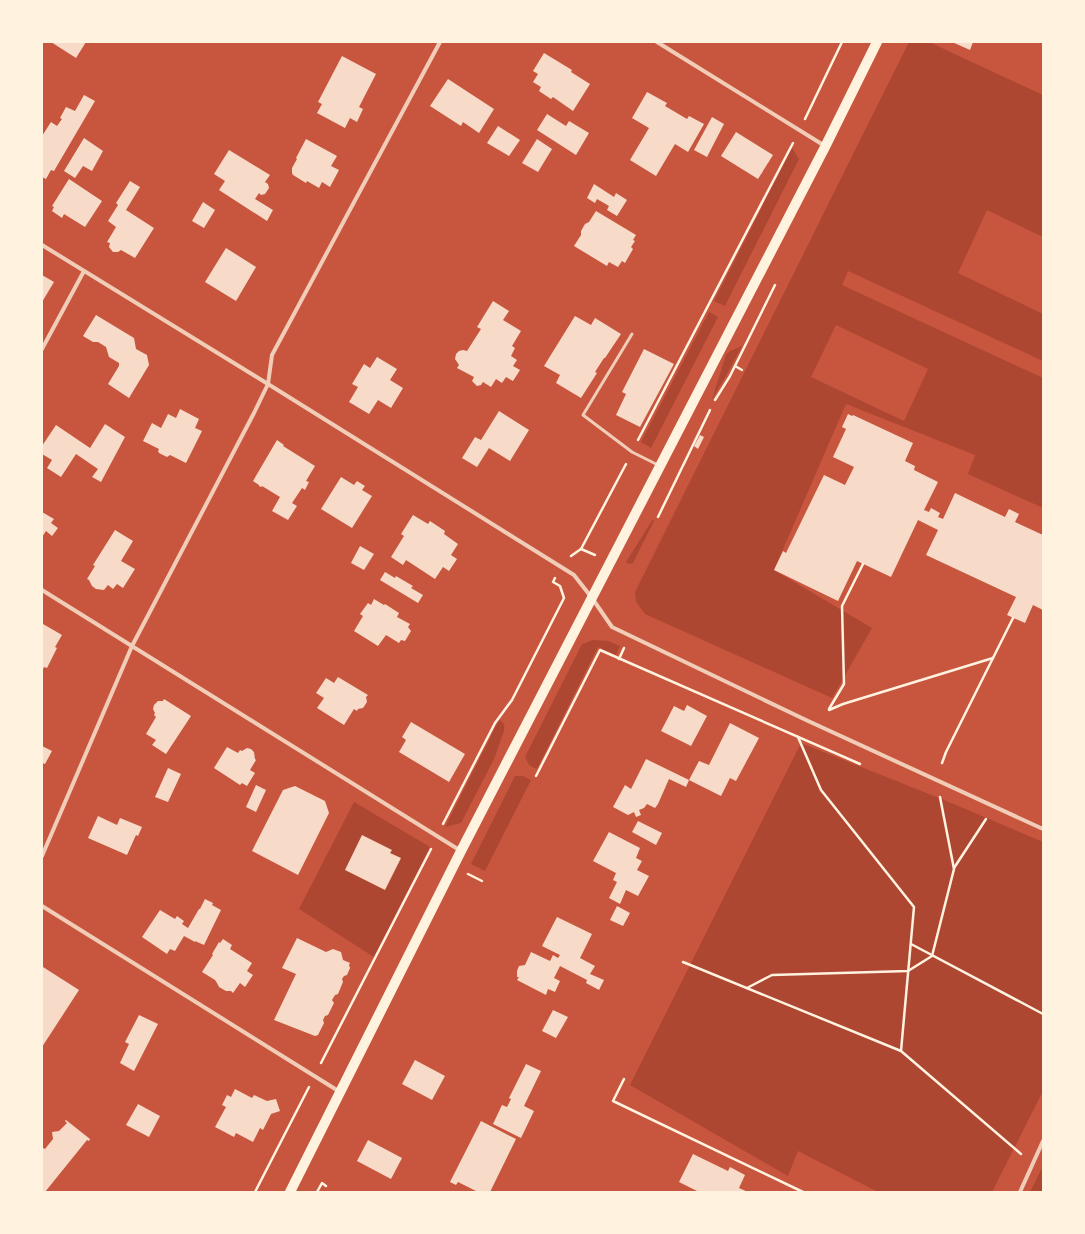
<svg xmlns="http://www.w3.org/2000/svg" width="1085" height="1234" viewBox="0 0 1085 1234" font-family="Spectral,serif">
<style>
.green{fill:#ae4732;fill-rule:evenodd}
.building{fill:#f7dbc8}
.lines{fill:none;stroke-linecap:round;stroke-linejoin:round}
.path{stroke:#fff3e0;stroke-width:2.5}
.service{stroke:#f1ccb7;stroke-width:3}
.minor{stroke:#f1ccb7;stroke-width:4}
.primary{stroke:#fff3e0;stroke-width:10}
</style>
<rect width="100%" height="100%" fill="#c8553d"/>
<!-- green -->
<g class="green">
<path d="M909,42H929L1043,95V237L987,210L958,273L1043,314V361L848,271L842,285L1043,378V508L968,474L975,455L846,404L774,570L872,628L832,698L645,614L636,602L635,592ZM836,325L928,369L904,421L811,377Z"/>
<polygon points="792,148 799,159 725,306 714,301"/>
<polygon points="709,312 718,317 651,448 641,442"/>
<polygon points="742,346 727,374 712,399 726,355 730,351"/>
<polygon points="653,519 654,521 633,563 629,564 626,562"/>
<polygon points="593,640 608,641 620,646 616,655 598,647 537,769 529,765 525,757 582,644"/>
<path d="M499,720C504,722 505,726 504,731L494,759L461,823L445,827Z"/>
<polygon points="801,743 949,802 1043,842 1043,1091 992,1192 878,1192 798,1151 788,1176 630,1085"/>
<polygon points="515,776 523,776 531,780 485,871 471,864"/>
<polygon points="354,802 430,847 374,957 299,909"/>
<polygon points="1043,1166 1043,1192 1030,1192"/>
</g>
<!-- building -->
<g class="building">
<polygon points="51,42 86,42 76,58"/>
<polygon points="952,42 973,42 970,50"/>
<polygon points="544,53 572,70 571,72 590,84 573,111 553,97 551,99 539,91 541,87 533,82 538,74 533,71"/>
<polygon points="342,56 376,74 359,107 363,109 357,122 350,118 345,128 317,113 322,104 318,102"/>
<polygon points="448,79 494,109 479,133 463,122 461,126 430,106"/>
<polygon points="647,92 667,103 665,106 687,119 689,116 704,124 688,152 675,144 656,176 630,160 649,128 632,118"/>
<polygon points="84,95 95,101 54,171 51,170 46,179 42,177 42,136 51,122 57,126 62,119 60,118 66,107 75,111"/>
<polygon points="547,114 566,126 569,121 589,133 576,155 537,130"/>
<polygon points="712,117 724,124 707,157 694,150"/>
<polygon points="498,126 520,140 509,156 487,143"/>
<polygon points="736,132 773,155 758,179 721,156"/>
<polygon points="84,138 103,151 92,171 83,166 75,178 64,171"/>
<polygon points="306,139 337,156 331,166 339,170 330,187 322,182 319,188 307,181 306,183 293,175 292,173 292,168 297,159 296,158"/>
<polygon points="537,139 552,149 538,172 522,163"/>
<polygon points="229,150 270,175 265,182 268,184 269,188 265,194 261,195 259,193 255,199 273,210 267,221 219,190 225,181 214,174"/>
<polygon points="69,179 102,201 85,227 64,214 62,218 52,211 54,207 52,206"/>
<polygon points="130,181 140,187 126,210 154,228 135,258 121,250 118,252 113,252 109,247 110,243 107,242 116,227 108,221 118,205 116,203"/>
<polygon points="594,184 614,197 616,193 627,200 617,216 607,210 609,206 597,199 595,203 587,198"/>
<polygon points="203,202 215,210 204,228 192,221"/>
<polygon points="596,211 636,235 633,240 635,241 631,247 633,249 625,263 622,261 618,267 609,262 607,266 574,246 581,235 581,231 585,224 589,222"/>
<polygon points="226,248 256,267 236,301 205,282"/>
<polygon points="42,275 54,282 42,302"/>
<polygon points="493,301 509,311 503,320 521,331 512,346 515,348 511,356 517,360 513,366 520,370 513,381 506,377 502,383 496,379 491,387 483,382 481,385 477,386 472,381 474,377 457,368 459,365 455,359 456,354 459,351 463,350 467,351 481,329 477,327"/>
<polygon points="96,315 134,338 136,349 147,355 149,365 129,398 108,384 119,366 119,363 109,357 106,347 98,342 93,342 83,336"/>
<polygon points="575,316 591,325 595,318 621,334 605,358 604,358 595,372 597,373 581,398 556,383 560,375 544,366"/>
<polygon points="644,349 674,364 640,427 616,415 626,394 622,392"/>
<polygon points="377,357 397,369 390,380 403,388 391,408 378,400 369,414 349,402 358,387 352,384 364,364 370,368"/>
<polygon points="180,409 199,419 195,428 202,431 186,463 170,455 167,457 159,453 158,451 159,449 143,441 152,423 161,428 168,414 176,418"/>
<polygon points="499,411 529,430 510,461 489,448 477,467 462,458 475,437 481,440"/>
<polygon points="848,414 852,416 853,415 913,443 905,461 915,466 914,470 938,482 924,510 929,512 931,508 940,513 938,517 943,519 955,493 1005,517 1009,509 1019,514 1015,522 1043,535 1043,610 1033,605 1025,623 1007,615 1016,597 926,555 938,530 918,520 891,577 857,561 838,601 774,570 783,551 786,553 824,475 845,485 854,467 833,457 846,429 842,427"/>
<polygon points="105,424 125,437 101,482 92,477 98,469 76,454 61,477 47,468 52,460 42,454 42,446 56,425 90,448"/>
<polygon points="700,435 704,437 698,449 694,446"/>
<polygon points="277,440 284,445 283,446 315,466 306,481 309,482 305,490 302,488 292,503 297,506 288,520 272,511 280,497 262,486 261,487 259,486 259,485 253,481"/>
<polygon points="341,477 354,485 357,481 365,486 362,490 372,496 352,528 321,509"/>
<polygon points="42,512 54,519 51,523 58,528 52,536 46,531 42,537"/>
<polygon points="413,515 428,524 430,521 445,531 444,534 458,544 451,555 457,559 449,571 443,567 435,579 406,560 403,565 391,557 404,536 401,534"/>
<polygon points="115,530 133,541 121,561 135,569 123,588 117,584 113,589 108,585 104,590 96,589 92,586 89,580 87,579 95,566 93,565"/>
<polygon points="360,546 374,554 364,570 351,563"/>
<polygon points="385,572 395,578 396,576 413,586 411,588 423,595 418,603 380,580"/>
<polygon points="374,599 384,605 385,604 399,613 397,617 410,624 408,627 411,631 405,641 401,640 399,643 386,635 378,646 354,631 363,616 360,614 368,603 371,605"/>
<polygon points="43,624 62,635 55,647 57,648 47,668 44,667 42,671 42,626"/>
<polygon points="338,677 368,695 366,697 367,702 363,708 358,709 357,711 354,709 344,725 317,708 324,698 316,693 326,678 334,683"/>
<polygon points="164,699 191,716 166,754 152,745 156,740 146,734 156,717 154,715 155,713 153,709 154,705 158,701 163,701"/>
<polygon points="687,705 707,716 691,746 661,731 674,706 684,711"/>
<polygon points="411,722 465,754 449,782 399,752 406,740 402,737"/>
<polygon points="730,723 759,738 736,781 730,778 721,796 689,780 699,761 709,765"/>
<polygon points="42,746 52,751 45,764 42,763"/>
<polygon points="227,747 238,753 240,750 242,751 247,748 251,749 254,752 255,759 256,760 250,770 255,773 247,786 242,783 240,785 214,768"/>
<polygon points="646,759 689,780 686,787 669,779 658,804 655,808 647,804 644,808 639,810 641,815 636,817 634,812 628,815 613,807 625,785 631,789"/>
<polygon points="168,768 181,774 168,802 155,797"/>
<polygon points="256,785 266,790 256,812 246,807"/>
<polygon points="295,786 325,801 329,813 298,875 252,851 283,790"/>
<polygon points="98,816 117,825 120,818 142,827 138,836 136,835 127,855 88,838"/>
<polygon points="638,821 662,833 656,845 632,832"/>
<polygon points="609,832 640,848 636,858 642,861 637,870 649,876 638,896 626,890 620,904 609,898 617,882 613,880 616,873 593,861"/>
<polygon points="362,835 392,850 390,853 401,858 385,890 345,870"/>
<polygon points="205,899 213,903 212,905 221,910 204,945 195,941 195,942 184,936 175,951 170,949 167,954 142,937 160,910 175,919 177,916 184,921 182,924 188,928 199,909 200,909"/>
<polygon points="617,906 630,913 623,926 610,920"/>
<polygon points="557,917 592,934 580,958 595,966 590,974 604,980 599,990 586,983 587,980 560,966 554,978 560,981 555,992 548,989 546,995 517,980 519,977 517,977 517,971 519,966 525,965 531,952 550,961 553,955 558,958 560,955 542,946"/>
<polygon points="297,938 326,952 333,949 341,952 343,960 350,963 349,965 350,968 347,975 344,976 342,979 343,982 338,994 335,995 332,1000 334,1003 328,1015 325,1016 323,1020 324,1023 318,1035 315,1036 274,1020 296,974 282,968"/>
<polygon points="223,939 232,945 230,949 252,963 247,971 253,975 245,987 240,983 233,993 231,991 226,991 219,987 217,983 215,980 202,972 213,955 212,954 219,942 220,943"/>
<polygon points="43,967 79,990 42,1047 42,968"/>
<polygon points="553,1010 568,1017 556,1038 542,1031"/>
<polygon points="139,1015 158,1024 134,1071 120,1063 129,1044 125,1042"/>
<polygon points="415,1060 445,1076 432,1100 402,1084"/>
<polygon points="526,1064 541,1071 524,1106 534,1111 521,1138 493,1124 502,1105 507,1107 511,1099 509,1098"/>
<polygon points="235,1089 252,1098 254,1095 267,1101 276,1099 280,1111 271,1114 263,1130 260,1128 253,1142 236,1133 234,1137 215,1127 226,1107 222,1105 227,1095 231,1097"/>
<polygon points="138,1104 160,1116 149,1137 126,1125"/>
<polygon points="66,1120 90,1139 89,1141 87,1140 45,1192 42,1192 42,1150 43,1148 45,1149 53,1139 52,1132 59,1131 67,1123 65,1121"/>
<polygon points="481,1121 516,1139 490,1192 478,1192 458,1182 456,1185 450,1182"/>
<polygon points="368,1140 402,1158 391,1179 357,1161"/>
<polygon points="693,1154 728,1171 730,1167 745,1175 739,1188 748,1192 699,1192 679,1182"/>
</g>
<g class="lines">
<!-- path -->
<g class="path">
<polyline points="805,119 842,42"/>
<polyline points="735,366 742,370"/>
<polyline points="715,400 730,376 775,285"/>
<polyline points="638,440 793,143"/>
<polyline points="658,517 710,410"/>
<polyline points="581,549 595,555"/>
<polyline points="571,556 581,549 626,464"/>
<polyline points="619,659 624,648"/>
<polyline points="829,709 844,684 842,606 863,564"/>
<polyline points="829,710 843,704 993,658"/>
<polyline points="798,737 821,790 914,907 901,1051"/>
<polyline points="942,763 946,752 1013,618"/>
<polyline points="536,776 600,650 860,764"/>
<polyline points="443,824 495,723 512,700 564,598 560,586 553,582 555,578"/>
<polyline points="954,868 986,819"/>
<polyline points="468,874 482,881"/>
<polyline points="911,944 1043,1014"/>
<polyline points="683,962 901,1051 1021,1154"/>
<polyline points="747,988 772,975 908,971 932,956 954,869 940,797"/>
<polyline points="321,1063 431,849"/>
<polyline points="624,1079 613,1101 803,1192"/>
<polyline points="255,1192 309,1087"/>
<polyline points="317,1192 322,1183 326,1186"/>
</g>
<!-- service -->
<polyline class="service" points="632,334 583,415 632,452 658,465"/>
<!-- minor -->
<g class="minor">
<polyline points="657,42 825,146"/>
<polyline points="42,245 268,384 574,575 592,598 612,627 806,720 1043,829"/>
<polyline points="42,349 84,271"/>
<polyline points="42,590 461,851"/>
<polyline points="42,856 132,646 254,413 268,384 272,355 440,42"/>
<polyline points="42,906 340,1092"/>
<polyline points="1020,1192 1043,1141"/>
</g>
<!-- primary -->
<polyline class="primary" points="290,1192 461,851 825,147 877,42"/>
</g>
<!-- border -->
<rect width="1085" height="1234" fill="none" stroke="#fff3e0" stroke-width="86"/>
</svg>
